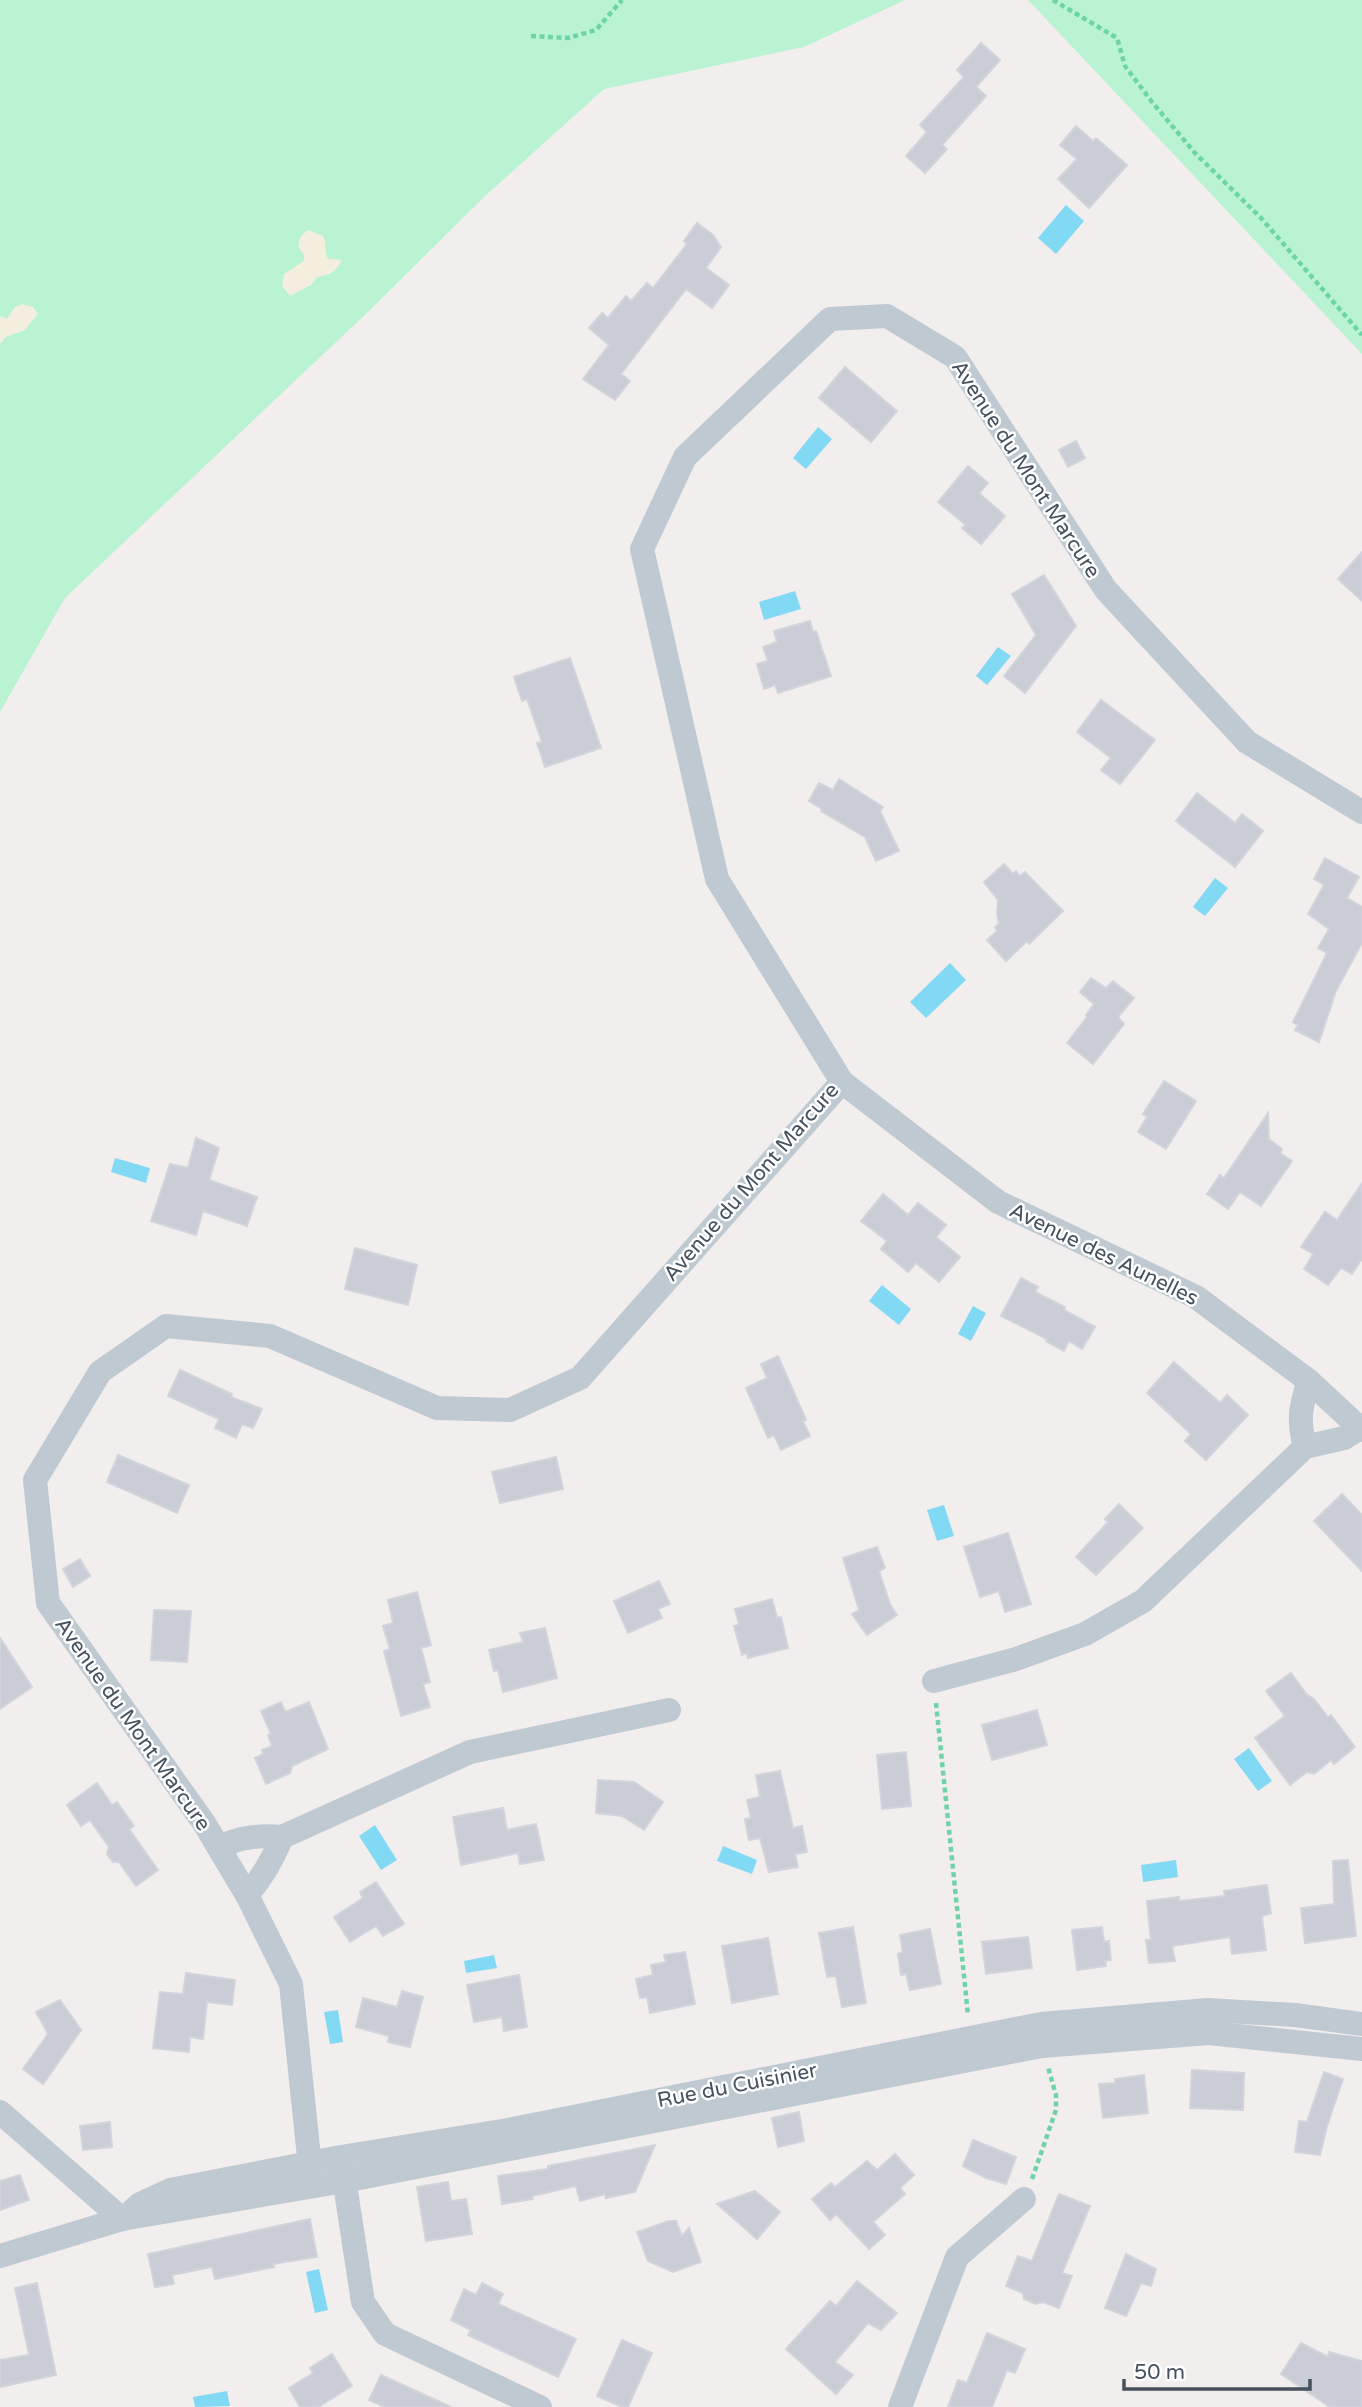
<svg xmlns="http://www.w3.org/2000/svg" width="1362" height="2407" viewBox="0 0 1362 2407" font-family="'Varela Round',sans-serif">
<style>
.green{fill:#b9f3d1}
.sand{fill:#f4eede}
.water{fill:#82d9f4}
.building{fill:#cacdd5;stroke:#d2d4db;stroke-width:2}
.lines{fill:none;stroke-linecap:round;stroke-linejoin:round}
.path{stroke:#6ed4a5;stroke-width:4.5;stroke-dasharray:5 3.5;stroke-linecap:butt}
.minor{stroke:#bec9d2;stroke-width:24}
.labels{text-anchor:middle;stroke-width:5;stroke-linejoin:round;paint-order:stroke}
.street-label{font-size:21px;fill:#45515e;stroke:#fff}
</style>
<rect width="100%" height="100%" fill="#f2eeee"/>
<!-- green -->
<g class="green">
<polygon points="0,0 905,0 804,47 604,89 484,197 369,311 65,598 0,712"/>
<polygon points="1027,0 1362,0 1362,354 1029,1"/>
</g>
<!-- sand -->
<g class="sand">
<path d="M308,230L323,236C327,244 324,251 328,259L342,260C336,272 330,275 317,277L311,285L290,296L282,286L284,274L304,261V255L298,246L301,236Z"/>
<polygon points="22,304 33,307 38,314 25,330 6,337 0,344 0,316 7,319 15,307"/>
</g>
<!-- water -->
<g class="water">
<polygon points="1066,205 1084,221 1056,254 1038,238"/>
<polygon points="818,427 832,439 806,469 793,458"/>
<polygon points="795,591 801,609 764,620 759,602"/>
<polygon points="998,647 1011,656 987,685 976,676"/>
<polygon points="1215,878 1228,888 1205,916 1193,907"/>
<polygon points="950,963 966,980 926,1018 910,1002"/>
<polygon points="115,1158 150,1168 146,1183 111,1172"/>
<polygon points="882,1285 911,1309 899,1325 869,1301"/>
<polygon points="973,1306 986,1313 971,1341 958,1334"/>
<polygon points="944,1505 954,1536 937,1541 927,1510"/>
<polygon points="1249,1748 1272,1781 1258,1791 1234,1759"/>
<polygon points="375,1825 397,1860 381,1870 359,1836"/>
<polygon points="723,1846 757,1860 752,1874 717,1861"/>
<polygon points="1176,1860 1178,1877 1143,1882 1141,1865"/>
<polygon points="494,1955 497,1968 466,1973 464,1961"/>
<polygon points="338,2010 343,2042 330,2044 324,2012"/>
<polygon points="319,2269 328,2310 315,2313 306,2272"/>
<polygon points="227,2391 230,2406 195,2407 193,2397"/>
</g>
<!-- building -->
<g class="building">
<polygon points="981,43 1000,60 976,87 986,96 942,145 947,149 925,173 906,156 927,132 920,125 964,77 957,70"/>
<polygon points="1076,126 1093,141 1096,138 1127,165 1089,208 1058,179 1077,159 1060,145"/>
<polygon points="697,223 713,235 721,247 706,268 729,285 712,308 686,289 621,374 630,381 615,400 583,379 609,345 589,328 602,313 608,318 626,296 631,301 647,283 653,288 687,244 684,241"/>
<polygon points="845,367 897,411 871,442 819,398"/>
<polygon points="1076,441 1085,458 1068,467 1059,450"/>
<polygon points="968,466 988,483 979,493 1005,516 981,544 962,528 966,525 938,502"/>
<polygon points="1362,552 1362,601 1338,579"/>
<polygon points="1044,575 1076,626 1025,693 1004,676 1036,635 1012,594"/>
<polygon points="810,621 813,632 816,631 831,676 778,693 775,685 764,689 757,664 768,661 763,647 777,642 774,631"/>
<polygon points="570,658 601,748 545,767 537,743 542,742 527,699 522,701 514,677"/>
<polygon points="1101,700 1155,740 1120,784 1101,770 1111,758 1077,732"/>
<polygon points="839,779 883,807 880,811 899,851 876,861 865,837 821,811 822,809 809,801 819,783 833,790"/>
<polygon points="1197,793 1235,823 1242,814 1263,831 1235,867 1176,821"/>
<polygon points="1325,858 1359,877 1347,898 1362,907 1362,943 1336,991 1319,1042 1295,1030 1298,1025 1293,1022 1327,953 1318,948 1329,929 1308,914 1324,885 1314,879"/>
<polygon points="1004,864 1013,874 1016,871 1020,876 1025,872 1063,911 1029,944 1027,941 1006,961 987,940 997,931 995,927 999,924 997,914 998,900 984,882"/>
<polygon points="1091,978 1106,988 1113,981 1134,998 1118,1017 1124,1024 1093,1064 1067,1043 1087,1017 1086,1015 1094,1004 1080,992"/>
<polygon points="1164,1081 1196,1101 1166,1149 1138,1132 1147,1117 1143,1114"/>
<polygon points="1268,1113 1269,1139 1282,1149 1280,1153 1292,1161 1261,1206 1240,1192 1228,1209 1207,1194 1220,1175 1224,1178"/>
<polygon points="196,1138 219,1148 209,1180 257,1197 247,1226 203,1211 196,1235 151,1221 170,1164 188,1168"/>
<polygon points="1362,1183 1362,1259 1352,1274 1341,1268 1328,1285 1304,1269 1313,1254 1301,1247 1325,1212 1337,1220"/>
<polygon points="883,1194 908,1215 918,1203 946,1225 936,1237 960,1257 939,1282 916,1263 908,1272 881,1249 887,1241 861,1221"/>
<polygon points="355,1248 417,1265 408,1305 345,1289"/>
<polygon points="1021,1278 1038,1287 1035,1292 1065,1307 1064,1310 1095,1327 1082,1349 1069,1341 1064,1351 1046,1341 1047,1339 1001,1316"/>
<polygon points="778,1356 806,1420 803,1421 810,1436 781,1450 774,1435 768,1438 746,1388 767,1378 761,1364"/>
<polygon points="1174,1362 1220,1403 1227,1395 1248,1415 1206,1460 1185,1441 1191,1434 1147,1393"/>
<polygon points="180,1370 232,1394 231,1397 262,1409 253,1428 242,1424 236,1438 215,1428 219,1419 168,1396"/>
<polygon points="118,1455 189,1485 177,1513 107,1482"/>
<polygon points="556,1457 563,1489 500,1503 492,1472"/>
<polygon points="1342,1494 1362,1515 1362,1571 1314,1521"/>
<polygon points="1119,1504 1143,1528 1096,1575 1076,1557 1108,1522 1105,1519"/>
<polygon points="1008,1533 1031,1604 1005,1612 999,1591 980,1597 964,1547"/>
<polygon points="877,1547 885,1568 879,1571 890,1604 897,1615 867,1635 852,1614 859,1610 843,1558"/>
<polygon points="80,1559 90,1576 73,1587 63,1569"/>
<polygon points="659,1581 670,1604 658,1609 662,1618 628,1633 614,1601"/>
<polygon points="417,1592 431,1645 421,1648 430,1682 423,1684 430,1707 401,1716 384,1651 390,1649 383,1626 393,1623 388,1600"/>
<polygon points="772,1599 777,1618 781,1617 788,1648 748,1658 747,1653 742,1655 734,1626 739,1625 735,1609"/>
<polygon points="154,1610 191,1611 187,1662 151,1660"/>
<polygon points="545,1628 557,1678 503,1692 498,1670 494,1671 489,1650 523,1642 520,1633"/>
<polygon points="0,1638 32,1687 0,1709"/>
<polygon points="1291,1673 1307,1695 1313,1698 1328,1717 1331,1715 1355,1747 1334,1764 1331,1760 1314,1774 1307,1772 1290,1785 1255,1738 1285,1716 1266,1691"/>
<polygon points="281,1702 285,1712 309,1702 328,1749 292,1766 290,1773 266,1784 255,1758 263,1754 262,1750 272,1746 268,1735 271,1734 261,1711"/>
<polygon points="1037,1710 1047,1745 992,1760 982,1725"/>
<polygon points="906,1752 911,1806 882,1809 877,1755"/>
<polygon points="780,1771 793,1828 802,1826 807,1852 795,1854 798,1867 769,1872 760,1838 749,1840 745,1819 751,1818 747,1800 760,1797 756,1775"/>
<polygon points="598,1780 634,1782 663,1802 644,1830 622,1816 596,1813"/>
<polygon points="97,1783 112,1805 117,1802 134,1826 129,1829 158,1870 136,1886 119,1862 113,1862 107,1854 109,1847 90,1820 81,1826 67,1805"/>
<polygon points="503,1808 507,1830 536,1824 544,1860 520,1864 518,1853 461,1865 453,1817"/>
<polygon points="1348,1860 1356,1936 1305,1943 1301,1908 1334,1904 1333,1861"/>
<polygon points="376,1882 404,1924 383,1936 376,1926 350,1942 334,1917 363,1898 360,1892"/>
<polygon points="1267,1885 1271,1913 1262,1916 1266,1950 1232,1954 1230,1937 1172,1946 1175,1961 1149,1963 1146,1940 1151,1940 1147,1901 1179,1897 1179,1901 1225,1896 1224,1891"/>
<polygon points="853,1927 866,2003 842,2007 836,1976 827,1977 819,1933"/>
<polygon points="1102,1927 1104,1942 1109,1941 1111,1960 1105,1961 1106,1966 1077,1970 1072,1930"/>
<polygon points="930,1929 941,1984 910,1990 906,1974 901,1975 898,1954 903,1952 900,1935"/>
<polygon points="1028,1937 1032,1968 986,1974 982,1942"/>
<polygon points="768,1938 778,1994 732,2003 722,1946"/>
<polygon points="685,1952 695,2004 650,2013 647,1997 640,1998 636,1979 653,1975 651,1965 666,1962 664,1955"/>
<polygon points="186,1973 235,1980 232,2005 207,2002 203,2039 190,2037 189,2052 153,2048 160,1992 183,1994"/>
<polygon points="519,1975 527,2027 504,2031 502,2017 474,2022 467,1985"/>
<polygon points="402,1991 423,1997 410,2047 388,2042 389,2036 356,2027 363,1998 397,2007"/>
<polygon points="60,2000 81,2030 43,2084 23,2069 48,2034 36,2012"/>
<polygon points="1192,2070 1244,2073 1243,2110 1190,2108"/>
<polygon points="1324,2072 1343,2079 1327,2126 1320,2155 1295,2152 1299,2121 1307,2122"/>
<polygon points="1144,2075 1148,2113 1103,2118 1099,2084 1115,2083 1115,2079"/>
<polygon points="799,2112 804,2141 778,2147 772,2118"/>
<polygon points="110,2122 112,2147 83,2150 80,2126"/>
<polygon points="973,2140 1016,2157 1006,2184 986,2178 963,2166"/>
<polygon points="655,2145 635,2192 606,2198 605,2194 580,2201 576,2186 532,2196 533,2199 502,2204 498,2176 548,2169 548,2166"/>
<polygon points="895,2154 914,2175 900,2188 905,2194 873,2222 885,2235 869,2249 836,2214 830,2220 812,2199 831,2183 835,2187 867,2161 877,2170"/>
<polygon points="20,2175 29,2200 0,2210 0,2181"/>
<polygon points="448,2182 451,2201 466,2199 472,2234 426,2241 417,2187"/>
<polygon points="755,2191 780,2212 757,2239 717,2204"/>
<polygon points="1059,2194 1090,2206 1062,2273 1072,2276 1059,2308 1043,2302 1036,2304 1024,2299 1023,2293 1006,2286 1018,2256 1032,2261"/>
<polygon points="310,2219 317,2257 273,2264 274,2267 215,2279 212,2267 172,2275 174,2284 155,2287 148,2254"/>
<polygon points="669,2221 676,2221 682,2236 689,2228 701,2262 673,2272 648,2261 637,2232"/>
<polygon points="1126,2254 1156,2269 1151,2286 1141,2283 1126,2316 1105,2308"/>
<polygon points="857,2281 897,2313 881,2330 868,2323 835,2362 853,2375 836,2394 786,2349 830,2301 836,2306"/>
<polygon points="37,2283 56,2375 0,2387 0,2360 29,2355 15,2288"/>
<polygon points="482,2283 503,2294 498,2304 576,2339 558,2377 468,2335 471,2330 451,2320 464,2289 476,2295"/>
<polygon points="987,2333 1025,2349 1015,2373 1007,2370 992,2407 948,2407 958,2380 967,2383"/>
<polygon points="622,2340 652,2353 628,2407 622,2407 597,2396"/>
<polygon points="1301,2343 1328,2357 1329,2352 1362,2361 1362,2407 1330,2407 1281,2374"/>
<polygon points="332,2354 352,2386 318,2407 300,2407 289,2388 313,2373 310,2368"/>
<polygon points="381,2375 451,2407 385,2407 369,2400"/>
</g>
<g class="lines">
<!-- path -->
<g class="path">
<polyline points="1053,0 1117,38 1125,66 1152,102 1195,153 1261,218 1362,335"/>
<polyline points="531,36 568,38 596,30 622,0"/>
<polyline points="936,1703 968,2015"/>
<polyline points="1032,2179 1056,2110 1056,2095 1048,2067"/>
</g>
<!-- minor -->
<g class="minor">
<polyline points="1362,812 1247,742 1106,590 955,357 887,316 830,319 685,457 642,549 717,879 842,1082 998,1202 1196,1297 1309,1381 1362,1430"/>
<path d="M1305,1447C1298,1421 1300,1407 1309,1381"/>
<polyline points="934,1681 1016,1659 1085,1634 1143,1601 1305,1447 1344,1438 1360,1428"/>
<path d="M219,1847C240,1837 259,1835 282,1837L470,1752L669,1710"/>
<path d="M247,1895C263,1877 273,1859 282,1837"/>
<polyline points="0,2112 122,2219"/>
<polyline points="342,2165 363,2302 385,2334 540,2407"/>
<polyline points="312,2186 291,1984 247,1895 204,1823 48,1603 35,1480 100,1372 166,1326 270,1336 437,1408 510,1410 580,1378 842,1082"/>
<polyline points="131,2212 140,2204 170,2190 341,2157 508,2130 1041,2024 1208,2010 1295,2015 1362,2024"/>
<polyline points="0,2256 122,2219 344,2181 1042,2046 1209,2033 1362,2049"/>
<polyline points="900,2407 957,2257 1024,2199"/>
</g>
</g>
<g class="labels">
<!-- street labels -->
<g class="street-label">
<text transform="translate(1026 469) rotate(57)" y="7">Avenue du Mont Marcure</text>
<text transform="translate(751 1182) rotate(-49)" y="7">Avenue du Mont Marcure</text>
<text transform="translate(1104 1254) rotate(26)" y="7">Avenue des Aunelles</text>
<text transform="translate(133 1724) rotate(55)" y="7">Avenue du Mont Marcure</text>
<text transform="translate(737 2085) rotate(-11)" y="7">Rue du Cuisinier</text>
</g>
</g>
<!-- scale -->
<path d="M1124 2379v10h186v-10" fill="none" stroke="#45515e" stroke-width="3.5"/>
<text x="1134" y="2379" font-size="21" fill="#45515e" stroke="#ffffff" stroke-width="5" paint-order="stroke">50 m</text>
</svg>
